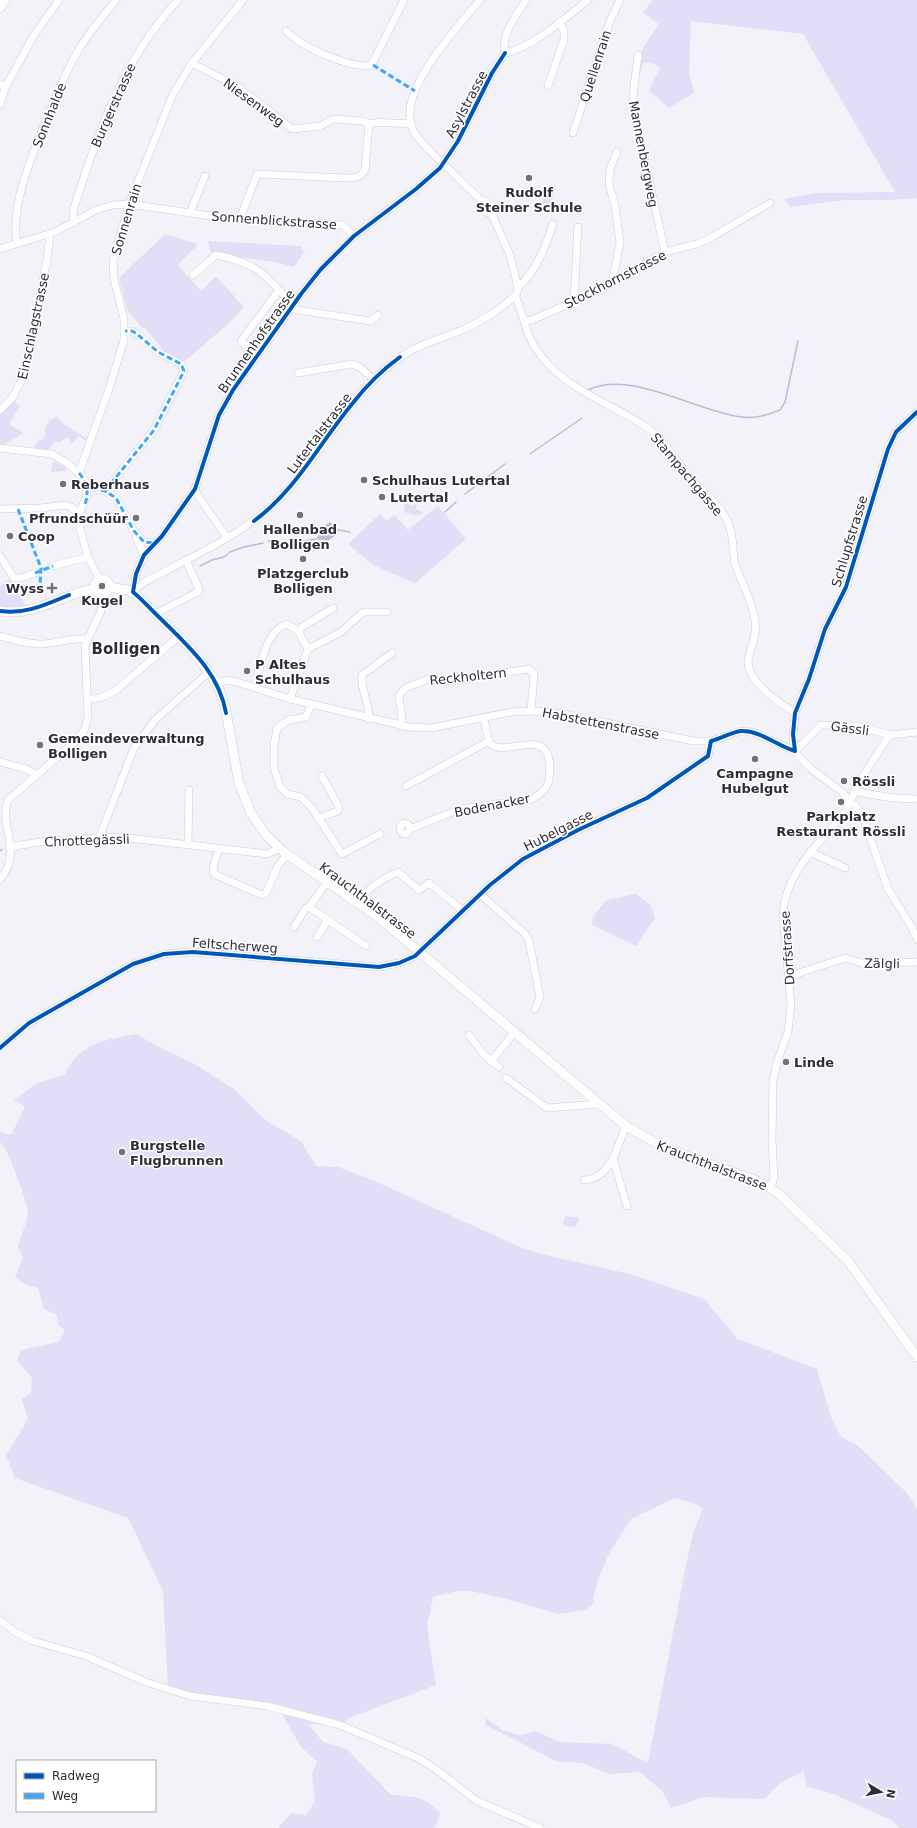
<svg xmlns="http://www.w3.org/2000/svg" width="917" height="1828" viewBox="0 0 917 1828" font-family="'DejaVu Sans',sans-serif">
<style>
.green{fill:#e3def7}
.water{fill:#c1b9dd}
.lines{fill:none;stroke-linecap:round;stroke-linejoin:round}
.stream{stroke:#c1b9dd;stroke-width:1.5}
.minor-casing{stroke:#ceccd5;stroke-width:8}
.major-casing{stroke:#ceccd5;stroke-width:10}
.minor{stroke:#fdfdfe;stroke-width:7}
.major{stroke:#fdfdfe;stroke-width:9}
.quiet{stroke:#3fa9f5;stroke-width:3;stroke-dasharray:6 3;stroke-linecap:butt}
.cycleway-casing{stroke:#fff;stroke-width:6}
.cycleway{stroke:#0057b8;stroke-width:4}
.poi-dot{fill:#74717b;stroke:#fff;stroke-width:1.5}
.labels{text-anchor:middle;stroke-width:3;stroke-linejoin:round;paint-order:stroke}
.street-label{font-size:13px;fill:#2f2c38;stroke:#fff}
.poi-label{font-size:13px;font-weight:bold;fill:#2f2c38;stroke:#fff;text-anchor:start}
.quarter-label{font-size:15px;font-weight:bold;fill:#2f2c38;stroke:#fff}
</style>
<rect width="100%" height="100%" fill="#f3f2f8"/>
<!-- green -->
<g class="green">
<path d="M652,0H917V198L888,200H846L790,207L784,199L815,193L895,192L803,34L691,21L689,73L694,93L669,108L649,91L660,68C654,63 650,61 643,64L637,81C636,54 644,46 659,24L643,13Z"/>
<polygon points="545,190 554,192 551,208 542,206"/>
<polygon points="165,234 198,244 178,265 201,291 216,276 244,307 231,321 183,363 165,352 144,327 142,328 127,310 119,278"/>
<path d="M208,241L302,246L301,250H305L294,267C267,258 238,260 211,252Z"/>
<polygon points="13,400 20,406 9,424 22,432 22,434 0,447 0,413"/>
<polygon points="56,417 63,422 63,424 86,438 86,441 79,436 72,443 68,437 58,443 56,441 47,451 33,449 39,439 42,441 46,433 44,430 50,420"/>
<polygon points="53,461 66,468 66,471 51,472"/>
<polygon points="403,500 411,506 415,504 417,506 416,509 424,513 423,514 414,515 404,512 405,505 401,501"/>
<polygon points="438,506 466,539 415,583 373,565 348,544 380,514 387,521 394,515 408,530"/>
<polygon points="10,579 27,608 0,608 0,586"/>
<polygon points="636,894 650,904 655,918 636,946 592,925 593,916 607,900"/>
<path d="M137,1034L155,1045L196,1065L235,1090L265,1120L301,1141L316,1166L338,1167L370,1179L520,1247L541,1254L630,1274L704,1299L738,1339L817,1369L831,1417L841,1437L857,1445L907,1493L917,1509V1828H899L893,1821L831,1793L807,1787L804,1771L779,1784L764,1799L704,1797L671,1808L663,1792L640,1772L610,1774L583,1763L556,1761L486,1725L485,1718L502,1730L520,1735L536,1731L559,1742L612,1744L648,1763L686,1565L693,1533L703,1508L690,1502L674,1498L631,1519L610,1552L597,1582L592,1606L584,1610L558,1614L503,1598L470,1591H457L433,1597L427,1626L436,1685L349,1718L343,1726L308,1724L323,1742L347,1749L391,1795C414,1797 424,1795 440,1813L437,1823L434,1828H278L291,1813L306,1815L315,1802L312,1773L317,1762L301,1747L279,1709L168,1689L163,1591L128,1518L15,1478L6,1455L28,1419L22,1399L31,1393L32,1378L17,1360L21,1350L59,1342L65,1330L58,1325L57,1315L44,1309L38,1288L26,1285L15,1277L23,1257L18,1247C20,1238 28,1220 28,1211C27,1202 7,1145 0,1142V1132L11,1135L25,1107L14,1100L36,1084L65,1074C79,1043 107,1039 137,1034Z"/>
<polygon points="565,1216 579,1218 576,1227 566,1226 563,1223"/>
</g>
<!-- water -->
<polygon class="water" points="330,522 339,530 337,534 328,541 316,539 326,525"/>
<g class="lines">
<!-- stream -->
<g class="stream">
<path d="M588,390C631,369 697,412 742,417C755,419 768,415 780,410L785,402L798,341"/>
<polyline points="530,454 582,418"/>
<polyline points="465,494 505,464"/>
<polyline points="445,512 456,502"/>
<polyline points="339,530 350,532"/>
<polyline points="268,541 286,544 316,539"/>
<polyline points="200,566 212,560 224,557 230,552 244,547 263,543"/>
<polyline points="0,851 2,849"/>
</g>
<!-- minor casing -->
<g class="minor-casing">
<g id="minor">
<path d="M286,31C303,48 347,67 371,66L404,0"/>
<path d="M505,53C531,48 567,17 588,0"/>
<path d="M505,53C500,36 517,14 526,0"/>
<polyline points="638,55 633,95 637,125 665,252"/>
<path d="M192,63L240,88L292,129L321,126L333,119L363,121L369,124C378,120 398,125 410,123"/>
<polyline points="0,84 5,88 0,105"/>
<polyline points="548,86 564,39 564,31 559,22"/>
<polyline points="5,88 34,35 59,0"/>
<polyline points="573,133 610,21 620,0"/>
<polyline points="482,201 485,211 492,215"/>
<polyline points="190,213 205,176"/>
<path d="M240,219L257,174L346,178C355,178 360,178 365,170L369,124"/>
<path d="M74,222L73,211C97,135 122,60 178,0"/>
<path d="M17,243C10,204 33,154 47,118C57,93 67,69 81,46C91,30 104,15 116,0"/>
<polyline points="0,249 55,232 96,210 113,205 129,204 218,217 343,225 354,236"/>
<path d="M193,275L216,255C258,263 265,275 293,305"/>
<polyline points="612,283 620,243 615,206 609,184 610,169 617,152"/>
<path d="M518,287C536,272 546,246 553,224"/>
<path d="M515,296C520,305 522,316 526,327C530,343 540,356 551,367C578,394 617,407 648,428C668,442 677,464 693,481C706,494 723,508 729,525C734,537 732,551 735,564C741,582 753,602 755,621C757,634 752,644 749,656C742,679 778,702 795,713"/>
<path d="M574,301C576,276 576,252 578,227"/>
<polyline points="292,306 297,310 364,320 371,321 378,315"/>
<polyline points="524,321 532,320 602,289 665,252 697,244 712,237 770,203"/>
<polyline points="256,357 241,341 279,290"/>
<polyline points="298,373 352,364 361,368 374,380"/>
<polyline points="0,410 13,397 25,373 47,260 50,234"/>
<polyline points="917,412 896,432 888,449 846,587 825,629 809,679 795,713 793,739 795,751 799,757 810,768 842,792 861,812 888,889 911,926 917,939"/>
<polyline points="0,448 52,454 67,463 83,477 86,486 87,495 79,514 80,529 88,557 100,580"/>
<polyline points="79,473 110,386 124,340 124,319 114,279 113,261 129,204 173,94 192,63 243,0"/>
<polyline points="85,482 99,490 105,491 116,498 134,531 144,542 154,543"/>
<polyline points="195,489 197,494 227,538"/>
<polyline points="105,491 154,430 184,371 181,364 158,352 137,334 132,331 125,331"/>
<polyline points="0,509 41,508 65,505 71,507 79,514"/>
<polyline points="136,537 144,555"/>
<polyline points="0,556 14,578 21,578 35,573"/>
<polyline points="53,566 88,557"/>
<polyline points="134,590 136,574 144,555 162,536 195,489 219,415 233,390 301,294 321,269 354,236 416,189 440,168 458,141 492,73 505,53"/>
<path d="M133,592L143,583C192,556 247,534 286,492C324,450 348,397 394,362C414,345 438,340 462,330C475,325 487,317 499,309C505,304 512,299 517,293L518,287L510,255L492,215L493,206L487,201H482C465,185 449,169 432,153C426,146 418,140 414,132C393,94 457,28 480,0"/>
<polyline points="155,614 198,592 199,589 186,560"/>
<polyline points="298,631 302,627 333,608"/>
<path d="M0,636C14,640 28,644 43,644C58,643 72,637 87,639"/>
<polyline points="308,649 341,632 363,612 387,612"/>
<path d="M258,673C263,656 268,630 287,624L298,631L308,649L290,699"/>
<polyline points="217,683 228,680 237,682 290,699 409,727 431,728 511,712 536,711 564,714 693,741 711,741 738,732 745,731 755,733 795,751"/>
<polyline points="87,700 103,697 115,691 178,637"/>
<polyline points="311,705 306,717 289,720 277,728 274,745 274,768 280,787 287,794 301,797 312,808 342,854 380,834"/>
<path d="M369,719C370,704 360,690 362,675L392,653"/>
<polyline points="401,726 402,718 399,696 405,688 429,679 447,681 529,669 534,674 531,711"/>
<polyline points="795,751 821,725 857,726 891,735"/>
<polyline points="0,762 26,769 37,775"/>
<polyline points="406,786 489,741"/>
<path d="M855,791C876,796 895,799 917,799"/>
<polyline points="318,818 338,811 339,807 322,776"/>
<path d="M410,829L409,825L404,823L401,825L400,830L403,834H407L410,829L460,809L532,799C540,794 548,789 549,779C557,719 507,759 491,744C486,739 486,724 484,718"/>
<polyline points="99,838 134,748 155,720 209,672"/>
<polyline points="188,844 189,790"/>
<polyline points="9,847 46,841 120,837 268,854 279,848"/>
<polyline points="219,848 213,868 214,874 262,895 266,893 278,866 287,854"/>
<polyline points="810,852 845,868"/>
<path d="M0,879C4,874 8,869 9,863C15,841 0,820 8,800L76,741L84,731L88,718L85,645L101,611L103,593"/>
<polyline points="327,882 309,907 366,946"/>
<polyline points="480,894 525,934 529,941 540,997 535,1009"/>
<path d="M357,902C368,888 381,879 398,872L419,890L429,883L462,910"/>
<polyline points="294,927 306,908 309,907"/>
<polyline points="317,937 328,920"/>
<polyline points="789,978 802,972 845,958 865,964 917,962"/>
<polyline points="469,1035 483,1054 499,1067"/>
<polyline points="0,1048 29,1023 133,964 164,954 193,952 379,967 399,963 415,956 490,885 523,859 578,830 647,798 708,756 711,741"/>
<polyline points="491,1061 514,1033"/>
<polyline points="506,1078 547,1108 598,1104"/>
<polyline points="626,1126 613,1159 627,1206"/>
<path d="M584,1180C599,1179 605,1171 613,1159"/>
<path d="M771,1188L774,1177L772,1139L773,1081L777,1062L788,1032L791,1005L783,916C784,873 819,844 844,813C850,805 853,794 858,785C867,769 877,754 887,739L891,735L917,732"/>
<polyline points="0,1620 15,1632 33,1641 86,1656 146,1682 190,1696 267,1706 340,1725 418,1758 437,1770 477,1801 540,1828"/>
</g>
</g>
<!-- major casing -->
<g class="major-casing">
<g id="major">
<polyline points="0,8 5,0"/>
<circle cx="102" cy="586" r="7"/>
<polyline points="109,587 127,590 135,594 190,648 217,683 225,706 239,783 251,813 266,835 284,852 378,917 626,1126 667,1149 758,1181 778,1193 848,1261 917,1357"/>
<path d="M0,611C34,617 63,594 96,588"/>
</g>
</g>
<!-- minor -->
<use href="#minor" class="minor"/>
<!-- major -->
<use href="#major" class="major"/>
<!-- quiet -->
<g class="quiet">
<polyline points="373,65 415,91"/>
<path d="M79,473C87,482 89,493 85,504"/>
<polyline points="85,482 99,490 105,491 116,498 134,531 144,542 154,543"/>
<polyline points="105,491 154,430 184,371 181,364 158,352 137,334 132,331 125,331"/>
<polyline points="18,509 41,568 40,586"/>
<polyline points="35,573 53,566"/>
</g>
<!-- cycleway casing -->
<g class="cycleway-casing">
<g id="cycleway">
<path d="M254,521C296,490 319,444 352,404C366,386 382,370 400,357"/>
<path d="M0,611C25,615 47,604 69,595"/>
<path d="M226,713C219,673 190,648 162,620C152,611 143,600 133,592L136,574L144,555L162,536L195,489L219,415L233,390L301,294L321,269L354,236L416,189L440,168L458,141L492,73L505,53"/>
<path d="M0,1048L29,1023L133,964L164,954L193,952L379,967L399,963L415,956L490,885L523,859L578,830L647,798L708,756L711,741C721,739 731,732 741,731C760,730 777,746 795,751L793,734L795,713L809,679L825,629L846,587L888,449L896,432L917,412"/>
</g>
</g>
<!-- cycleway -->
<use href="#cycleway" class="cycleway"/>
</g>
<!-- markers -->
<g class="poi-dot">
<circle cx="529" cy="178" r="4"/>
<circle cx="364" cy="480" r="4"/>
<circle cx="63" cy="484" r="4"/>
<circle cx="382" cy="497" r="4"/>
<circle cx="300" cy="515" r="4"/>
<circle cx="136" cy="518" r="4"/>
<circle cx="10" cy="536" r="4"/>
<circle cx="303" cy="559" r="4"/>
<circle cx="102" cy="586" r="4"/>
<path d="M50 582h4v4h4v4h-4v4h-4v-4h-4v-4h4z"/>
<circle cx="247" cy="671" r="4"/>
<circle cx="40" cy="745" r="4"/>
<circle cx="755" cy="759" r="4"/>
<circle cx="844" cy="781" r="4"/>
<circle cx="841" cy="802" r="4"/>
<circle cx="786" cy="1062" r="4"/>
<circle cx="122" cy="1152" r="4"/>
</g>
<g class="labels">
<!-- street labels -->
<g class="street-label">
<text transform="translate(595 66) rotate(-72)" y="5">Quellenrain</text>
<text transform="translate(254 102) rotate(36)" y="5">Niesenweg</text>
<text transform="translate(466 104) rotate(-62)" y="5">Asylstrasse</text>
<text transform="translate(113 105) rotate(-66)" y="5">Burgerstrasse</text>
<text transform="translate(49 115) rotate(-68)" y="5">Sonnhalde</text>
<text transform="translate(644 154) rotate(79)" y="5">Mannenbergweg</text>
<text transform="translate(126 219) rotate(-73)" y="5">Sonnenrain</text>
<text transform="translate(274 220) rotate(4)" y="5">Sonnenblickstrasse</text>
<text transform="translate(615 279) rotate(-27)" y="5">Stockhornstrasse</text>
<text transform="translate(33 326) rotate(-78)" y="5">Einschlagstrasse</text>
<text transform="translate(256 341) rotate(-55)" y="5">Brunnenhofstrasse</text>
<text transform="translate(319 433) rotate(-53)" y="5">Lutertalstrasse</text>
<text transform="translate(687 474) rotate(50)" y="5">Stampachgasse</text>
<text transform="translate(849 541) rotate(-73)" y="5">Schlupfstrasse</text>
<text transform="translate(468 676) rotate(-6)" y="5">Reckholtern</text>
<text transform="translate(601 723) rotate(11)" y="5">Habstettenstrasse</text>
<text transform="translate(850 728) rotate(7)" y="5">Gässli</text>
<text transform="translate(492 805) rotate(-11)" y="5">Bodenacker</text>
<text transform="translate(558 830) rotate(-27)" y="5">Hubelgasse</text>
<text transform="translate(87 840) rotate(-2)" y="5">Chrottegässli</text>
<text transform="translate(368 900) rotate(37)" y="5">Krauchthalstrasse</text>
<text transform="translate(235 945) rotate(4)" y="5">Feltscherweg</text>
<text transform="translate(787 948) rotate(-94)" y="5">Dorfstrasse</text>
<text transform="translate(882 963) rotate(1)" y="5">Zälgli</text>
<text transform="translate(712 1165) rotate(21)" y="5">Krauchthalstrasse</text>
</g>
<!-- poi labels -->
<g class="poi-label">
<text x="529" y="197" text-anchor="middle">Rudolf<tspan x="529" dy="15">Steiner Schule</tspan></text>
<text x="372" y="485">Schulhaus Lutertal</text>
<text x="71" y="489">Reberhaus</text>
<text x="390" y="502">Lutertal</text>
<text x="128" y="523" text-anchor="end">Pfrundschüür</text>
<text x="300" y="534" text-anchor="middle">Hallenbad<tspan x="300" dy="15">Bolligen</tspan></text>
<text x="18" y="541">Coop</text>
<text x="303" y="578" text-anchor="middle">Platzgerclub<tspan x="303" dy="15">Bolligen</tspan></text>
<text x="44" y="593" text-anchor="end">Wyss</text>
<text x="102" y="605" text-anchor="middle">Kugel</text>
<text x="255" y="669">P Altes<tspan x="255" dy="15">Schulhaus</tspan></text>
<text x="48" y="743">Gemeindeverwaltung<tspan x="48" dy="15">Bolligen</tspan></text>
<text x="755" y="778" text-anchor="middle">Campagne<tspan x="755" dy="15">Hubelgut</tspan></text>
<text x="852" y="786">Rössli</text>
<text x="841" y="821" text-anchor="middle">Parkplatz<tspan x="841" dy="15">Restaurant Rössli</tspan></text>
<text x="794" y="1067">Linde</text>
<text x="130" y="1150">Burgstelle<tspan x="130" dy="15">Flugbrunnen</tspan></text>
</g>
<!-- quarter labels -->
<g class="quarter-label">
<text x="126" y="654">Bolligen</text>
</g>
</g>
<!-- legend -->
<rect x="16" y="1760" width="140" height="52" fill="#ffffff" stroke="#acabaf"/>
<rect x="24" y="1773" width="20" height="6" fill="#0057b8" stroke="#acabaf"/>
<text x="52" y="1780" font-size="12" fill="#2f2c38">Radweg</text>
<rect x="24" y="1793" width="20" height="6" fill="#3fa9f5" stroke="#acabaf"/>
<text x="52" y="1800" font-size="12" fill="#2f2c38">Weg</text>
<!-- north arrow -->
<g transform="translate(881 1792) rotate(100)" stroke="#ffffff" stroke-width="3" paint-order="stroke">
<path d="M0-3L7 15L0 10L-7 15Z" fill="#2f2c38"/>
<text y="-6" font-size="11" font-weight="bold" text-anchor="middle" fill="#2f2c38">N</text>
</g>
</svg>
